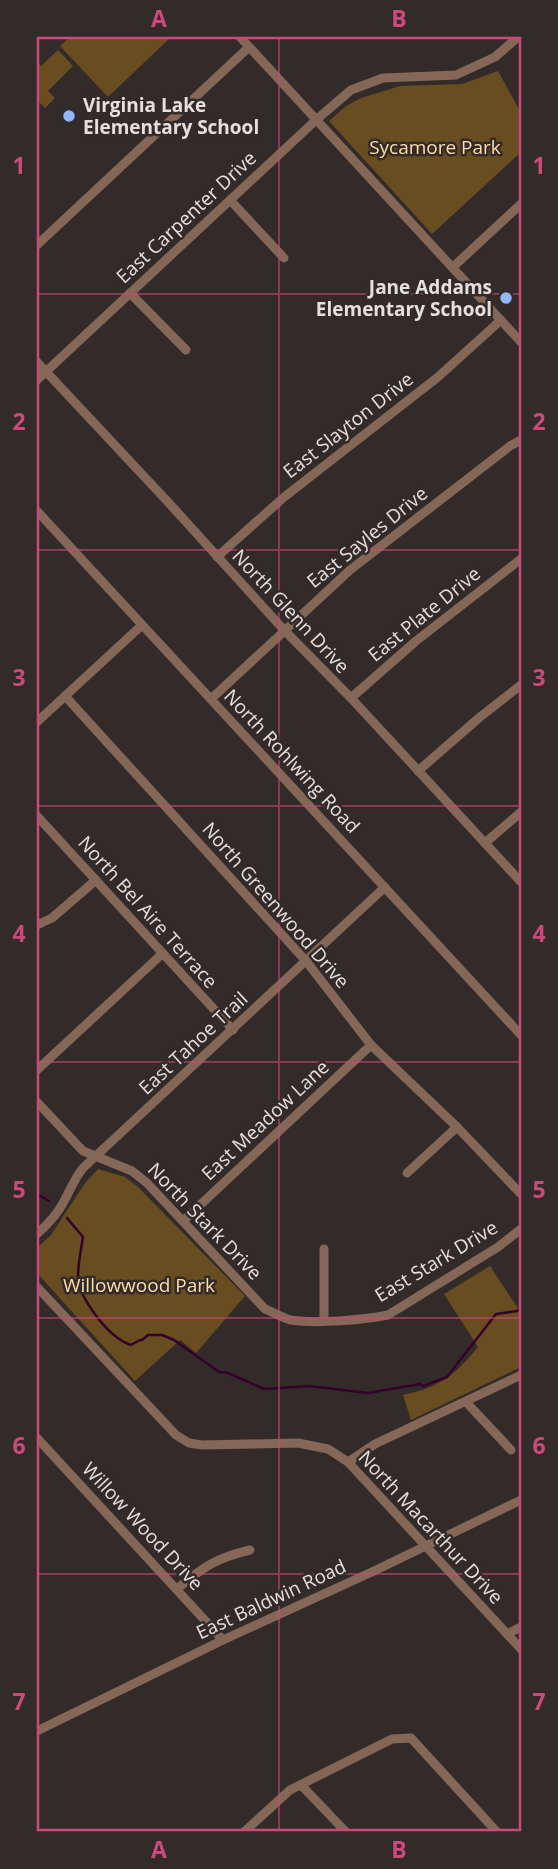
<svg xmlns="http://www.w3.org/2000/svg" width="558" height="1869" viewBox="0 0 558 1869" font-family="'Open Sans',sans-serif">
<style>
.green{fill:#684d20}
.lines{fill:none;stroke-linecap:round;stroke-linejoin:round}
.stream{stroke:#35002a;stroke-width:2.5}
.minor{stroke:#846756;stroke-width:9}
.grid{fill:none;stroke:#cb4a7c;stroke-width:2;stroke-opacity:0.55}
.poi-dot{fill:#93b7fd;stroke:#332b29;stroke-width:2.5}
.labels{text-anchor:middle;stroke-width:5;stroke-linejoin:round;paint-order:stroke}
.poi-label{font-size:19px;font-weight:bold;fill:#e5dfde;stroke:#332b29;text-anchor:start}
.park-label{font-size:19px;fill:#ffdca6;stroke:#332b29}
.street-label{font-size:19px;fill:#e5dfde;stroke:#332b29}
.neatline{fill:none;stroke:#cb4a7c;stroke-width:2.5}
.grid-label{font-size:23px;text-anchor:middle;font-weight:bold;fill:#cb4a7c}
</style>
<rect width="100%" height="100%" fill="#332b29"/>
<!-- green -->
<g class="green">
<polygon points="70,37 171,37 108,97 60,46"/>
<polygon points="58,50 73,66 48,91 55,98 45,108 37,100 37,62 41,66"/>
<polygon points="498,71 521,113 521,152 432,234 329,121 346,106 361,98 400,86 462,84"/>
<polygon points="98,1169 125,1177 138,1187 245,1296 196,1353 180,1340 135,1381 37,1273 37,1248 51,1235 85,1183"/>
<path d="M490,1266L521,1313V1367L411,1420L403,1395C439,1388 455,1375 478,1347L444,1294Z"/>
</g>
<g class="lines">
<!-- stream -->
<g class="stream">
<polyline points="37,1194 49,1201"/>
<path d="M67,1218L83,1237C81,1250 78,1264 78,1276C79,1299 109,1338 131,1345L140,1340H142L148,1335H162L174,1340L219,1372L228,1373L264,1389L309,1386L368,1393L420,1384L423,1386L447,1377L496,1314L517,1311L521,1308"/>
</g>
<!-- minor -->
<g class="minor">
<polyline points="240,37 521,342"/>
<polyline points="230,200 284,258"/>
<polyline points="37,245 249,47"/>
<polyline points="453,267 521,204"/>
<polyline points="130,293 186,350"/>
<polyline points="37,362 168,502 284,630 351,698 521,882"/>
<polyline points="37,380 316,120 351,90 383,78 456,75 495,57 518,37"/>
<polyline points="37,511 521,1035"/>
<polyline points="217,557 283,498 438,377 501,320"/>
<polyline points="65,696 306,961 371,1045 457,1127 521,1194"/>
<polyline points="351,698 416,641 521,559"/>
<polyline points="211,699 350,570 510,446 521,440"/>
<polyline points="37,722 142,625"/>
<polyline points="418,771 480,717 521,685"/>
<polyline points="37,816 233,1030"/>
<polyline points="485,843 521,812"/>
<polyline points="37,925 52,918 96,880"/>
<polyline points="37,1070 162,954"/>
<path d="M37,1102L83,1151L132,1171L147,1183L265,1309C273,1312 282,1318 291,1320C317,1324 362,1320 388,1315L498,1247L521,1229"/>
<polyline points="407,1173 457,1127"/>
<polyline points="183,1221 371,1045"/>
<path d="M37,1234C47,1225 57,1215 63,1203C70,1191 74,1179 83,1168L385,887"/>
<polyline points="324,1249 324,1321"/>
<polyline points="37,1287 176,1435 189,1443 202,1445 298,1443 328,1449 348,1462 521,1649"/>
<polyline points="466,1402 511,1450"/>
<polyline points="37,1438 223,1640"/>
<polyline points="348,1462 375,1444 521,1375"/>
<path d="M177,1589C203,1567 216,1558 250,1550"/>
<polyline points="507,1634 521,1627"/>
<polyline points="37,1731 223,1640 374,1571 521,1500"/>
<polyline points="301,1785 346,1832"/>
<polyline points="244,1832 290,1790 392,1739 411,1738 497,1832"/>
</g>
</g>
<!-- grid -->
<path class="grid" d="M279,37V1832M37,294H521M37,550H521M37,806H521M37,1062H521M37,1318H521M37,1574H521"/>
<!-- markers -->
<g class="poi-dot">
<circle cx="69" cy="116" r="7"/>
<circle cx="506" cy="298" r="7"/>
</g>
<g class="labels">
<!-- poi labels -->
<g class="poi-label">
<text x="83" y="112">Virginia Lake<tspan x="83" dy="22">Elementary School</tspan></text>
<text x="492" y="294" text-anchor="end">Jane Addams<tspan x="492" dy="22">Elementary School</tspan></text>
</g>
<!-- park labels -->
<g class="park-label">
<text x="435" y="154">Sycamore Park</text>
<text x="139" y="1292">Willowwood Park</text>
</g>
<!-- street labels -->
<g class="street-label">
<text transform="translate(186 217) rotate(-43)" y="7">East Carpenter Drive</text>
<text transform="translate(348 425) rotate(-38)" y="7">East Slayton Drive</text>
<text transform="translate(367 537) rotate(-39)" y="7">East Sayles Drive</text>
<text transform="translate(291 611) rotate(47)" y="7">North Glenn Drive</text>
<text transform="translate(424 614) rotate(-39)" y="7">East Plate Drive</text>
<text transform="translate(292 761) rotate(47)" y="7">North Rohlwing Road</text>
<text transform="translate(276 905) rotate(49)" y="7">North Greenwood Drive</text>
<text transform="translate(148 912) rotate(48)" y="7">North Bel Aire Terrace</text>
<text transform="translate(193 1043) rotate(-43)" y="7">East Tahoe Trail</text>
<text transform="translate(265 1120) rotate(-43)" y="7">East Meadow Lane</text>
<text transform="translate(205 1221) rotate(46)" y="7">North Stark Drive</text>
<text transform="translate(436 1261) rotate(-31)" y="7">East Stark Drive</text>
<text transform="translate(143 1526) rotate(47)" y="7">Willow Wood Drive</text>
<text transform="translate(431 1527) rotate(47)" y="7">North Macarthur Drive</text>
<text transform="translate(271 1599) rotate(-25)" y="7">East Baldwin Road</text>
</g>
</g>
<!-- border -->
<rect width="558" height="1869" fill="none" stroke="#332b29" stroke-width="77"/>
<rect x="38" y="38" width="482" height="1792" class="neatline"/>
<g class="grid-label">
<text x="159" y="27">A</text>
<text x="399" y="27">B</text>
<text x="19" y="174">1</text>
<text x="539" y="174">1</text>
<text x="19" y="430">2</text>
<text x="539" y="430">2</text>
<text x="19" y="686">3</text>
<text x="539" y="686">3</text>
<text x="19" y="942">4</text>
<text x="539" y="942">4</text>
<text x="19" y="1198">5</text>
<text x="539" y="1198">5</text>
<text x="19" y="1454">6</text>
<text x="539" y="1454">6</text>
<text x="19" y="1710">7</text>
<text x="539" y="1710">7</text>
<text x="159" y="1858">A</text>
<text x="399" y="1858">B</text>
</g>
</svg>
